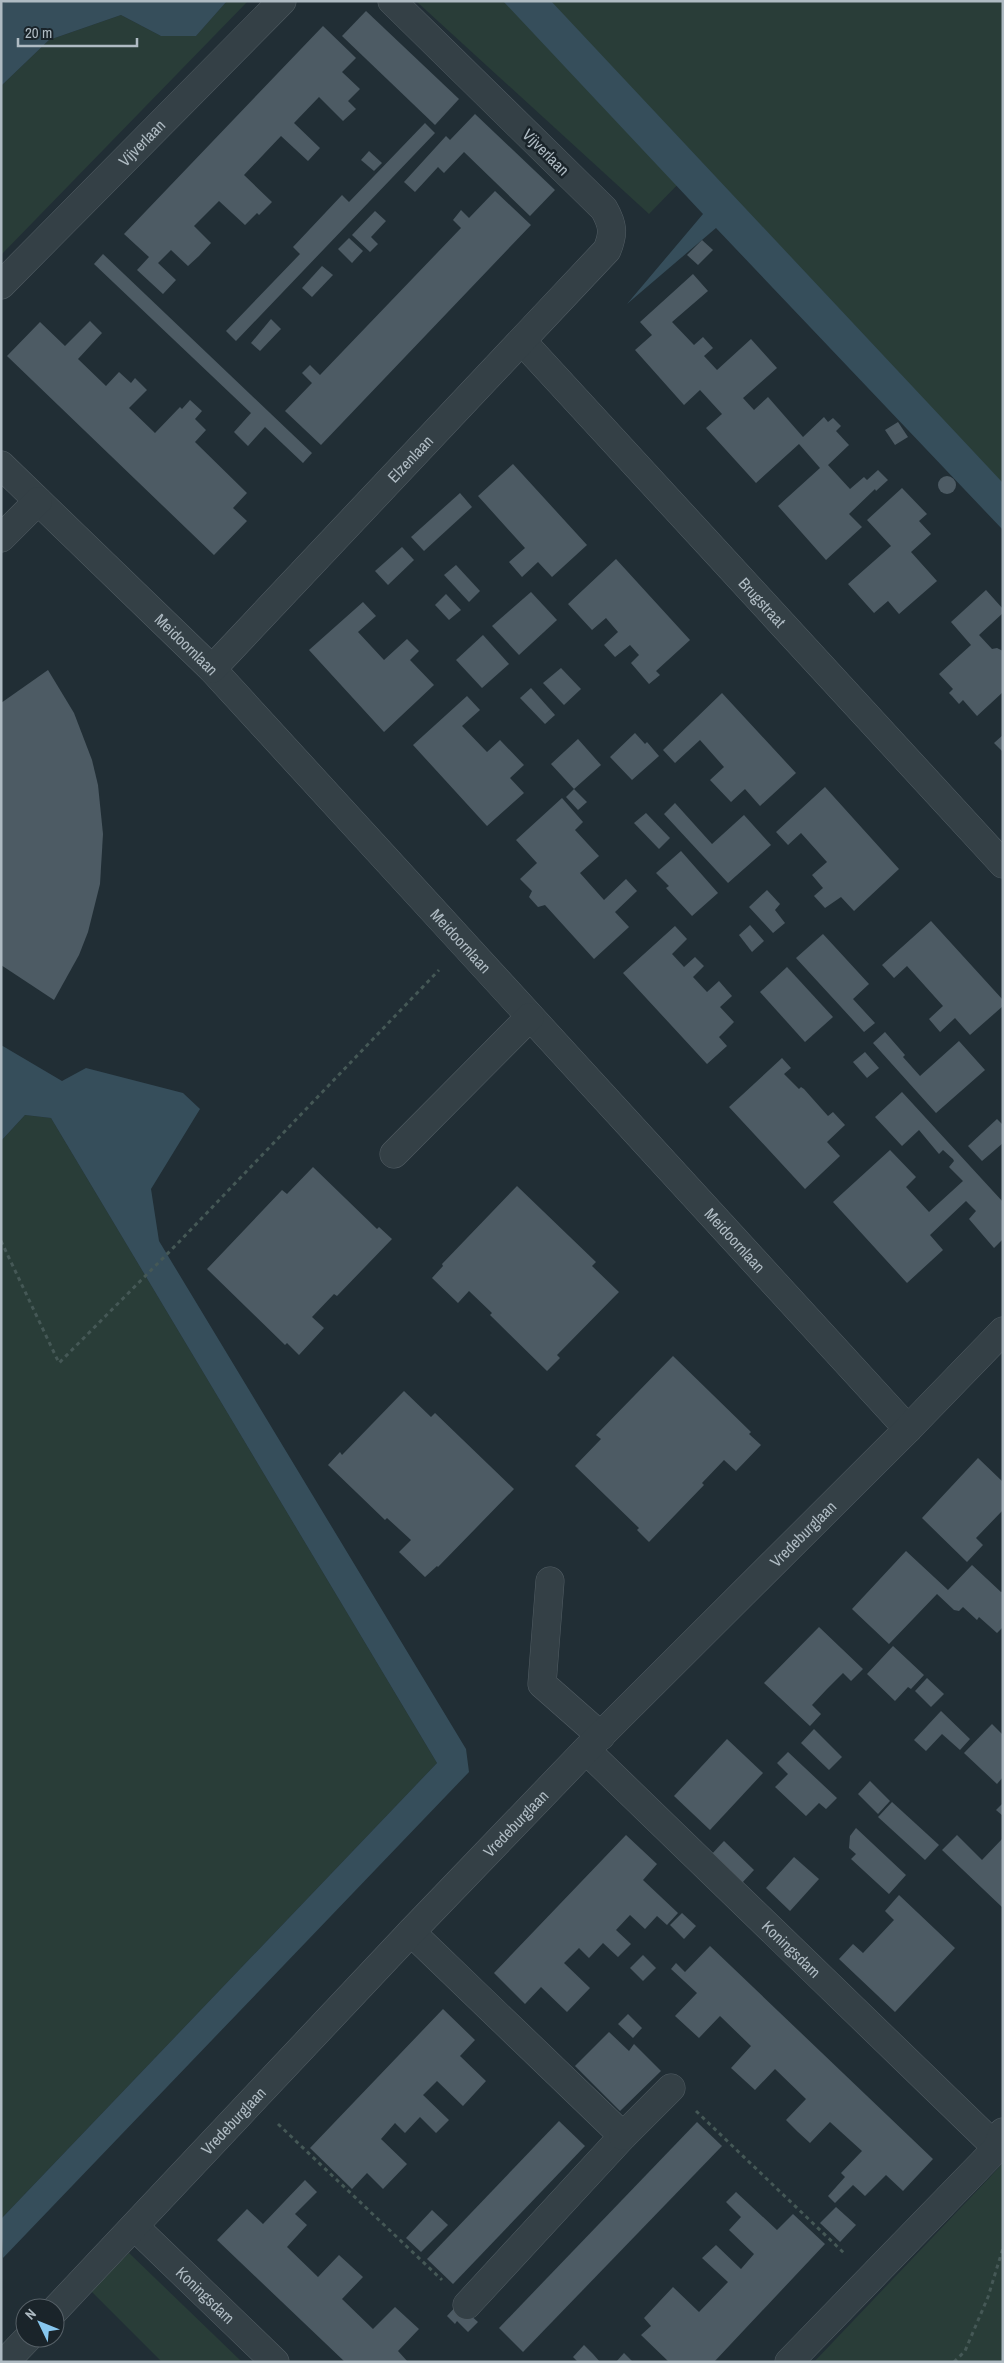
<svg xmlns="http://www.w3.org/2000/svg" width="1004" height="2363" viewBox="0 0 1004 2363" font-family="'Archivo Narrow',sans-serif">
<style>
.green{fill:#293d38}
.water{fill:#364e5b}
.building{fill:#4d5b64}
.lines{fill:none;stroke-linecap:round;stroke-linejoin:round}
.minor-casing{stroke:#525d64;stroke-width:29}
.path{stroke:#455856;stroke-width:3;stroke-dasharray:4 4;stroke-linecap:butt}
.minor{stroke:#344046;stroke-width:28}
.labels{text-anchor:middle;stroke-width:5;stroke-linejoin:round;paint-order:stroke}
.street-label{font-size:16px;fill:#afbbc3;stroke:#1a242a}
</style>
<rect width="100%" height="100%" fill="#212e35"/>
<!-- green -->
<g class="green">
<polygon points="227,1 248,1 1,255 1,86 49,40 121,15 161,36 196,36"/>
<polygon points="416,1 1003,1 1003,514 685,177 649,214"/>
<polygon points="25,1115 51,1118 437,1763 1,2219 1,1141"/>
<polygon points="1003,2163 1003,2362 814,2362 991,2176"/>
<polygon points="129,2253 242,2362 162,2362 91,2291"/>
</g>
<!-- water -->
<g class="water">
<polygon points="9,1 227,1 196,36 161,36 121,15 49,40 1,86 1,3"/>
<polygon points="503,1 551,1 1003,483 1003,530 716,228 627,304 703,214"/>
<polygon points="1,1045 62,1081 86,1068 183,1093 200,1109 151,1189 159,1241 466,1749 469,1772 3,2258 1,2219 437,1763 51,1118 25,1115 1,1141"/>
</g>
<!-- building -->
<g class="building">
<polygon points="366,11 459,99 435,125 342,36"/>
<polygon points="323,26 356,58 342,72 360,89 348,101 356,109 343,121 319,97 294,123 320,148 308,161 281,136 244,175 272,202 259,215 257,213 245,225 219,201 194,226 211,243 199,256 188,266 171,250 158,263 176,280 163,294 137,270 149,257 124,234"/>
<polygon points="475,114 555,190 530,216 464,152 444,173 438,167 415,192 404,182 446,136 450,140"/>
<polygon points="425,123 435,133 236,341 226,331 300,254 293,247 342,195 349,202"/>
<polygon points="369,151 382,163 374,171 361,160"/>
<polygon points="495,191 531,225 321,445 285,411 312,383 302,373 310,365 320,375 461,228 453,220 461,210 469,218"/>
<polygon points="375,211 386,221 371,237 378,244 370,252 352,235"/>
<polygon points="349,238 363,251 352,263 338,249"/>
<polygon points="702,240 713,250 698,265 687,255"/>
<polygon points="103,254 312,453 303,463 265,427 248,446 234,432 251,413 94,264"/>
<polygon points="322,266 333,275 312,297 302,288"/>
<polygon points="693,274 708,291 672,322 694,345 703,337 713,348 704,356 717,370 751,339 777,368 743,398 754,410 768,397 803,437 824,417 828,422 833,418 841,426 836,431 849,445 828,465 850,489 864,477 867,480 878,470 888,480 876,491 875,489 849,514 862,527 826,560 778,506 820,468 799,444 756,483 706,428 722,414 700,390 684,405 635,350 652,335 640,322"/>
<polygon points="271,319 281,329 260,351 251,343"/>
<polygon points="90,321 102,333 78,359 106,386 119,372 131,383 135,378 147,390 129,408 155,433 180,407 182,409 190,400 202,411 195,419 206,430 195,442 247,493 233,508 247,521 214,555 7,356 40,322 65,346"/>
<polygon points="898,422 908,437 895,445 885,430"/>
<polygon points="513,464 587,545 552,577 538,562 522,577 509,562 525,548 478,496"/>
<circle cx="947" cy="485" r="9"/>
<polygon points="902,488 927,514 919,521 931,534 911,552 937,581 899,614 888,601 874,613 848,584 891,546 867,520"/>
<polygon points="460,493 472,507 424,551 411,537"/>
<polygon points="402,547 414,560 388,585 375,571"/>
<polygon points="616,559 690,640 656,671 660,675 649,684 631,663 639,655 630,645 615,657 604,645 618,632 606,618 592,630 568,604"/>
<polygon points="456,565 480,591 469,602 444,575"/>
<polygon points="986,590 1003,609 1003,613 979,635 992,649 997,648 1003,651 1003,692 977,716 963,700 959,704 952,696 949,693 953,689 939,674 971,645 951,622"/>
<polygon points="531,592 557,620 519,655 492,626"/>
<polygon points="446,594 461,610 449,620 435,605"/>
<polygon points="363,602 376,616 358,632 384,660 407,639 419,651 410,660 434,685 384,732 309,650"/>
<polygon points="483,635 509,664 482,688 456,660"/>
<polygon points="561,668 581,689 564,705 543,683"/>
<polygon points="48,670 74,713 92,760 98,785 103,834 100,884 88,932 79,955 54,1000 1,965 1,703"/>
<polygon points="531,688 555,715 545,724 520,698"/>
<polygon points="722,693 796,773 760,806 745,789 731,802 710,780 724,767 700,740 675,763 663,750"/>
<polygon points="467,696 480,710 462,726 487,752 500,740 524,765 510,778 524,793 487,826 413,745"/>
<polygon points="635,733 645,744 647,742 659,756 632,780 610,757"/>
<polygon points="1003,735 1003,752 994,743"/>
<polygon points="578,739 601,765 574,789 587,802 578,810 566,797 574,789 551,764"/>
<polygon points="825,787 899,869 854,911 841,897 825,908 814,896 823,888 812,875 827,862 801,833 788,845 776,832"/>
<polygon points="562,798 583,822 575,830 599,856 580,873 604,900 626,879 637,891 615,912 629,927 594,959 545,905 538,907 529,897 532,891 520,879 537,863 516,840"/>
<polygon points="675,803 712,844 744,815 771,845 728,883 664,814"/>
<polygon points="646,813 670,838 659,849 634,823"/>
<polygon points="681,851 718,893 692,916 666,888 669,886 656,873"/>
<polygon points="767,890 780,904 775,910 785,923 773,933 749,907"/>
<polygon points="931,921 1003,1000 1003,1006 970,1035 955,1018 940,1032 929,1019 943,1006 907,966 894,978 882,965"/>
<polygon points="750,925 764,941 752,952 739,935"/>
<polygon points="675,926 687,939 672,954 684,967 695,957 704,966 693,977 707,992 719,981 732,996 720,1007 734,1022 719,1037 727,1046 707,1064 623,973"/>
<polygon points="823,934 869,984 853,999 875,1023 864,1032 796,958"/>
<polygon points="787,967 833,1017 805,1042 760,992"/>
<polygon points="885,1032 905,1055 903,1057 920,1076 959,1041 985,1070 936,1113 873,1043"/>
<polygon points="865,1052 879,1068 867,1078 853,1062"/>
<polygon points="782,1058 791,1068 784,1074 799,1089 801,1087 804,1089 828,1116 833,1112 845,1125 827,1142 840,1156 805,1189 729,1107"/>
<polygon points="902,1092 1003,1202 1003,1239 994,1248 969,1219 976,1211 966,1201 930,1235 943,1250 907,1283 833,1202 890,1150 916,1177 906,1187 929,1212 963,1181 949,1167 954,1161 953,1159 943,1150 939,1154 919,1130 902,1146 875,1117"/>
<polygon points="997,1119 1003,1125 1003,1143 982,1161 968,1146"/>
<polygon points="313,1167 377,1229 379,1227 392,1239 337,1296 334,1294 312,1317 324,1328 299,1355 287,1343 285,1345 207,1269 282,1190 287,1194"/>
<polygon points="517,1186 596,1262 592,1266 619,1292 557,1355 560,1358 547,1371 490,1315 492,1313 469,1291 458,1303 432,1278 443,1266 442,1264"/>
<polygon points="673,1356 751,1432 749,1434 761,1445 736,1471 724,1460 702,1483 704,1485 649,1542 637,1530 639,1528 575,1466 601,1439 596,1435"/>
<polygon points="404,1391 431,1417 435,1413 514,1489 438,1567 437,1566 425,1577 399,1552 411,1540 387,1518 385,1520 328,1465 340,1452 342,1455"/>
<polygon points="978,1458 1003,1482 1003,1510 976,1538 983,1545 967,1562 922,1518"/>
<polygon points="906,1551 948,1590 972,1565 1001,1592 1003,1591 1003,1627 997,1633 979,1617 977,1620 963,1607 959,1611 954,1610 937,1594 889,1644 852,1609"/>
<polygon points="819,1627 863,1669 851,1681 843,1673 827,1689 812,1705 821,1714 810,1726 764,1683"/>
<polygon points="893,1646 924,1675 911,1689 908,1687 895,1701 867,1674"/>
<polygon points="927,1678 944,1694 931,1707 915,1691"/>
<polygon points="941,1711 970,1739 960,1750 942,1734 926,1751 914,1740"/>
<polygon points="992,1724 1003,1735 1003,1777 997,1784 964,1753"/>
<polygon points="814,1729 842,1757 829,1770 801,1743"/>
<polygon points="727,1739 763,1773 710,1830 674,1796"/>
<polygon points="788,1752 837,1798 826,1809 819,1803 806,1816 775,1787 788,1774 777,1763"/>
<polygon points="870,1781 890,1801 878,1814 858,1794"/>
<polygon points="892,1802 939,1845 925,1860 878,1817"/>
<polygon points="1003,1803 1003,1816 996,1810"/>
<polygon points="856,1828 906,1875 889,1894 851,1859 856,1854 849,1848 850,1836"/>
<polygon points="626,1835 657,1864 643,1880 678,1913 667,1925 657,1916 645,1929 630,1915 616,1930 631,1944 618,1957 603,1943 589,1958 579,1948 564,1963 590,1988 567,2012 541,1987 525,2004 494,1973"/>
<polygon points="957,1835 982,1860 1003,1838 1003,1908 942,1850"/>
<polygon points="724,1841 754,1870 741,1884 710,1856"/>
<polygon points="794,1857 819,1879 790,1911 766,1888"/>
<polygon points="899,1895 955,1948 895,2012 839,1959 853,1944 863,1953 894,1920 885,1911"/>
<polygon points="682,1913 696,1926 684,1939 670,1925"/>
<polygon points="710,1946 933,2159 903,2191 886,2175 865,2196 853,2185 835,2203 828,2196 845,2177 841,2173 862,2151 830,2122 810,2143 798,2132 786,2120 806,2099 775,2069 755,2090 731,2068 751,2046 720,2016 699,2038 675,2016 697,1993 671,1969 676,1963 685,1972"/>
<polygon points="643,1955 656,1968 643,1981 630,1968"/>
<polygon points="443,2009 475,2040 460,2056 486,2081 463,2106 437,2081 423,2095 449,2120 436,2133 420,2117 405,2133 395,2123 381,2139 407,2164 383,2189 367,2173 352,2189 310,2148"/>
<polygon points="628,2014 642,2028 633,2038 618,2024"/>
<polygon points="609,2032 629,2051 634,2044 661,2071 620,2111 575,2066"/>
<polygon points="559,2121 585,2146 453,2284 427,2259"/>
<polygon points="697,2122 722,2146 523,2352 499,2328"/>
<polygon points="305,2180 317,2192 295,2214 307,2225 287,2247 318,2277 339,2255 363,2277 342,2299 373,2329 395,2307 419,2329 398,2351 408,2362 345,2362 217,2240 247,2209 263,2224"/>
<polygon points="736,2192 777,2230 793,2214 825,2244 714,2362 669,2362 641,2335 651,2326 644,2318 673,2287 699,2312 728,2282 702,2258 716,2245 741,2269 754,2254 729,2230 741,2217 726,2202"/>
<polygon points="836,2207 856,2225 840,2242 820,2223"/>
<polygon points="432,2210 448,2225 421,2252 406,2238"/>
<polygon points="458,2304 478,2322 468,2332 457,2321 455,2324 447,2316"/>
<polygon points="584,2345 593,2354 600,2362 578,2362 573,2357"/>
<polygon points="624,2353 633,2362 616,2362"/>
</g>
<g class="lines">
<!-- minor casing -->
<g class="minor-casing">
<g id="minor">
<path id="s1" d="M1,285L282,1"/>
<path id="s2" d="M522,341L1003,864"/>
<path id="s3" d="M1,465L212,669L908,1429"/>
<polyline points="1,538 38,501"/>
<path id="s4" d="M212,669L607,250C614,233 613,225 604,209L392,1"/>
<polyline points="394,1154 530,1017"/>
<polyline points="550,1581 542,1684 601,1736"/>
<path id="s5" d="M586,1750L997,2148"/>
<polyline points="411,1932 623,2136 467,2305"/>
<polyline points="623,2136 671,2088"/>
<path id="s6" d="M135,2227L275,2362"/>
<path id="s7" d="M55,2310L411,1932L586,1750L908,1429L1003,1331"/>
<polyline points="5,2362 28,2338"/>
<polyline points="789,2362 997,2148 1003,2132"/>
</g>
</g>
<!-- path -->
<g class="path">
<polyline points="1,1241 59,1363 179,1242 439,970"/>
<polyline points="696,2111 845,2254"/>
<polyline points="278,2124 442,2280"/>
<polyline points="954,2362 965,2351 988,2297 1003,2248"/>
</g>
<!-- minor -->
<use href="#minor" class="minor"/>
</g>
<g class="labels">
<!-- street labels -->
<g class="street-label">
<text dy="6" stroke="none"><textPath href="#s1" startOffset="200">Vijverlaan</textPath></text>
<text transform="translate(546 152) rotate(45)" y="6">Vijverlaan</text>
<text dy="6" stroke="none"><textPath href="#s4" startOffset="289">Elzenlaan</textPath></text>
<text dy="6" stroke="none"><textPath href="#s2" startOffset="355">Brugstraat</textPath></text>
<text dy="6" stroke="none"><textPath href="#s3" startOffset="258">Meidoornlaan</textPath></text>
<text dy="6" stroke="none"><textPath href="#s3" startOffset="662">Meidoornlaan</textPath></text>
<text dy="6" stroke="none"><textPath href="#s3" startOffset="1068">Meidoornlaan</textPath></text>
<text dy="6" stroke="none"><textPath href="#s7" startOffset="1078">Vredeburglaan</textPath></text>
<text dy="6" stroke="none"><textPath href="#s7" startOffset="670">Vredeburglaan</textPath></text>
<text dy="6" stroke="none"><textPath href="#s5" startOffset="286">Koningsdam</textPath></text>
<text dy="6" stroke="none"><textPath href="#s7" startOffset="260">Vredeburglaan</textPath></text>
<text dy="6" stroke="none"><textPath href="#s6" startOffset="98">Koningsdam</textPath></text>
</g>
</g>
<!-- border -->
<rect width="1004" height="2363" fill="none" stroke="#afbbc3" stroke-width="5"/>
<!-- north arrow -->
<g transform="translate(40 2323) rotate(313)"><circle r="24" fill="#1a242a" stroke="#566067"/>
<path d="M0-4L9 19L0 12L-9 19Z" fill="#87c7ef"/>
<text y="-8" font-size="14" font-weight="bold" text-anchor="middle" fill="#afbbc3">N</text>
</g>
<!-- scale -->
<path d="M18 38v8h119v-8" fill="none" stroke="#afbbc3" stroke-width="2.5"/>
<text x="25" y="38" font-size="15" fill="#afbbc3" stroke="#1a242a" stroke-width="4" paint-order="stroke">20 m</text>
</svg>
